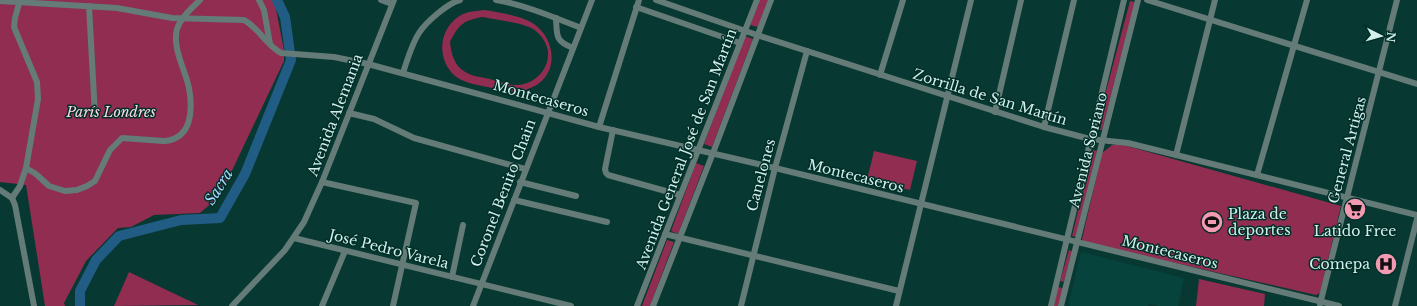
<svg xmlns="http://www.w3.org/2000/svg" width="1417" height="306" viewBox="0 0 1417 306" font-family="'Libre Baskerville',serif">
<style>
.built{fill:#06433c}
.green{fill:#902d50;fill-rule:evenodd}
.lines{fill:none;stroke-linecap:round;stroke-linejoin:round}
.river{stroke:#215c84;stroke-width:10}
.minor{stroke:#647b77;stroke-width:6}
.labels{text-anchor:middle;stroke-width:3;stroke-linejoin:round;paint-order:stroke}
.street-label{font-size:14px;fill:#d2efea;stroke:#002e28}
.park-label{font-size:14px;font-style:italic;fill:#fadae1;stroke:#002e28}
.poi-label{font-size:14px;fill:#d2efea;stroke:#002e28;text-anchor:start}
.water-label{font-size:15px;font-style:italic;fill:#a9d8fd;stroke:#002e28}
</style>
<rect width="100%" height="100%" fill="#083832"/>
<!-- built -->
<polygon class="built" points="1081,252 1184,278 1178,306 1159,306 1149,304 1148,306 1068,306"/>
<!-- green -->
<g class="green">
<polygon points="0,0 272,0 275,4 284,50 284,61 220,196 200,213 154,215 131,227 118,228 86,261 64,303 65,306 45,306 26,185 0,182"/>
<polygon points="760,0 768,0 758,27 750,25"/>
<polygon points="1130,1 1135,2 1102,130 1100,130 1104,111 1105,95"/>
<path d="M484,10C498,12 523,16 534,24C558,41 559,79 528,89C515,94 505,91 492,88C480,85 465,84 455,76C435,58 439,26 463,14C470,11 477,11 484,10ZM483,17C497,20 523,23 533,29C541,34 547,43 548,52C549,71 533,86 513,85C506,84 497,81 490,79C480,77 469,76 461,69C453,62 451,51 450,42C459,24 464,20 483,17Z"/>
<polygon points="745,36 753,39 712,147 704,144"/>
<polygon points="1120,144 1341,206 1320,293 1316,295 1083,242 1082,239 1102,153 1112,145"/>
<polygon points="1093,150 1097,151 1076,237 1072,236"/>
<polygon points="874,151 917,161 910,190 867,180"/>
<polygon points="696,163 704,166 678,234 671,231"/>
<polygon points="667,240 674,242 650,306 642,306"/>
<polygon points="1069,250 1072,251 1064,282 1060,281"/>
<polygon points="129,272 198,305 114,306"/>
<polygon points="1199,279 1265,294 1264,306 1196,306"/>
<polygon points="1058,287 1063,288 1058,306 1054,306"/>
</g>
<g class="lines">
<!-- river -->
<polyline class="river" points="80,306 80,291 96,260 119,236 181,220 220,218 245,174 291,60 285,17 277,0"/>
<!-- minor -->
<g class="minor">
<polyline points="259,0 264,10 270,44"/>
<polyline points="381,0 392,4"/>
<path d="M496,0C525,5 553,17 581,28"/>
<polyline points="656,0 757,35 1044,127 1090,139 1128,143 1417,215"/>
<polyline points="1147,0 1417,84"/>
<path d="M0,1L117,8L172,18L244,20C259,28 266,45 281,53L334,57L368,64L599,127L775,168L1339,306"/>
<polyline points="89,6 95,115"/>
<polyline points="636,7 740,43"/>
<path d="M556,18C557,36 555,41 573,48"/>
<path d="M403,73C407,60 412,44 419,33C426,22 448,3 460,0"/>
<polyline points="880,75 903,0"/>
<polyline points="995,112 1021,0"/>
<polyline points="349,113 374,119 414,138 525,169"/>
<polyline points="599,127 639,0"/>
<polyline points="1044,127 1074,0"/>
<polyline points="613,130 605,169 606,173 608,175 680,195"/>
<polyline points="1176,155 1215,0"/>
<path d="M26,168L36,174L49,186L65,191L77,190L87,186L95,181L110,150L122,138L164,141C192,139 193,110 189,88C185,69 172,48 177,29C181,17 192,8 200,0"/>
<polyline points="1257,175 1307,0"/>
<polyline points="322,182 416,203 393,306"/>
<polyline points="520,182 576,196"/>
<polyline points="0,190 12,198 15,205 34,306"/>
<polyline points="12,198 20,186 26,168 38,99 37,82 14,27 15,18 20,0"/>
<polyline points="514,200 607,222"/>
<polyline points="665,234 899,291"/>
<polyline points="294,238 571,306"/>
<polyline points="452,277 463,225"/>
<polyline points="1320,304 1397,0"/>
<polyline points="232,306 285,250 304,222 322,182 394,0"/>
<polyline points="322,306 345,251"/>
<polyline points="473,306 592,0"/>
<polyline points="637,306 757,0"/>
<polyline points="653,306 713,153 771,0"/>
<polyline points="741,306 775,168 807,51"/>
<polyline points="896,306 971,0"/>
<polyline points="1051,306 1124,0"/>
<polyline points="1061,306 1138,0"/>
<polyline points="1395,306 1417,219"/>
</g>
</g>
<!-- icons -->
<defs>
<g id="supermarket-disc" transform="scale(1.15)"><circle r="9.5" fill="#f19ab1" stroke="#002e28"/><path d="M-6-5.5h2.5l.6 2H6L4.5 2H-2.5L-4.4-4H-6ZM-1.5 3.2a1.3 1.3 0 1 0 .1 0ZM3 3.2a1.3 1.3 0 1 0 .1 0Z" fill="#111"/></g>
<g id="stadium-disc" transform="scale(1.15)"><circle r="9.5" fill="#f19ab1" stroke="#002e28"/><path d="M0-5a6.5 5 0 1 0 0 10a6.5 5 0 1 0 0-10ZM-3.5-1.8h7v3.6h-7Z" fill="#111"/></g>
<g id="hospital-disc" transform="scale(1.15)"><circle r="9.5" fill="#f19ab1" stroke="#002e28"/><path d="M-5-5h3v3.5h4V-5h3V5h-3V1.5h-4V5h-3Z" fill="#111"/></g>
</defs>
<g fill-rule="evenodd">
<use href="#supermarket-disc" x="1355" y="209"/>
<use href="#stadium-disc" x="1212" y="222"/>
<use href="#hospital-disc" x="1386" y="264"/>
</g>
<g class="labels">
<!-- street labels -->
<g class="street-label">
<text transform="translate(990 97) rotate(17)" y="5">Zorrilla de San Martín</text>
<text transform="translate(541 98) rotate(16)" y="5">Montecaseros</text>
<text transform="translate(335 115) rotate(-69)" y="5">Avenida Alemania</text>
<text transform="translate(686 149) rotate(-69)" y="5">Avenida General José de San Martín</text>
<text transform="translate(1088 150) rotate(-76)" y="5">Avenida Soriano</text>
<text transform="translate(1347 150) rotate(-75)" y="5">General Artigas</text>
<text transform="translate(761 175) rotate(-75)" y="5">Canelones</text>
<text transform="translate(856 176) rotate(14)" y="5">Montecaseros</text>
<text transform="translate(503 193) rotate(-69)" y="5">Coronel Benito Chain</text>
<text transform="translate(389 249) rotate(14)" y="5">José Pedro Varela</text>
<text transform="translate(1170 252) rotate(14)" y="5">Montecaseros</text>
</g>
<!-- park labels -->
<g class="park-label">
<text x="111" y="117">París Londres</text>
</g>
<!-- poi labels -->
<g class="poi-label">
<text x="1228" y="219">Plaza de<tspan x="1228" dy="16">deportes</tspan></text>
<text x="1355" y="236" text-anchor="middle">Latido Free</text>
<text x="1370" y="269" text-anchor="end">Comepa</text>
</g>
<!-- water labels -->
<g class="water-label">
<text transform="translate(219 187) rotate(-58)" y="5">Sacra</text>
</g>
</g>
<!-- north arrow -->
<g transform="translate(1381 36) rotate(96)" stroke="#002e28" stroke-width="3" paint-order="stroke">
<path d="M0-3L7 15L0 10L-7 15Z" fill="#d2efea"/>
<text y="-6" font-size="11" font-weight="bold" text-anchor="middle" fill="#d2efea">N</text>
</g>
</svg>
